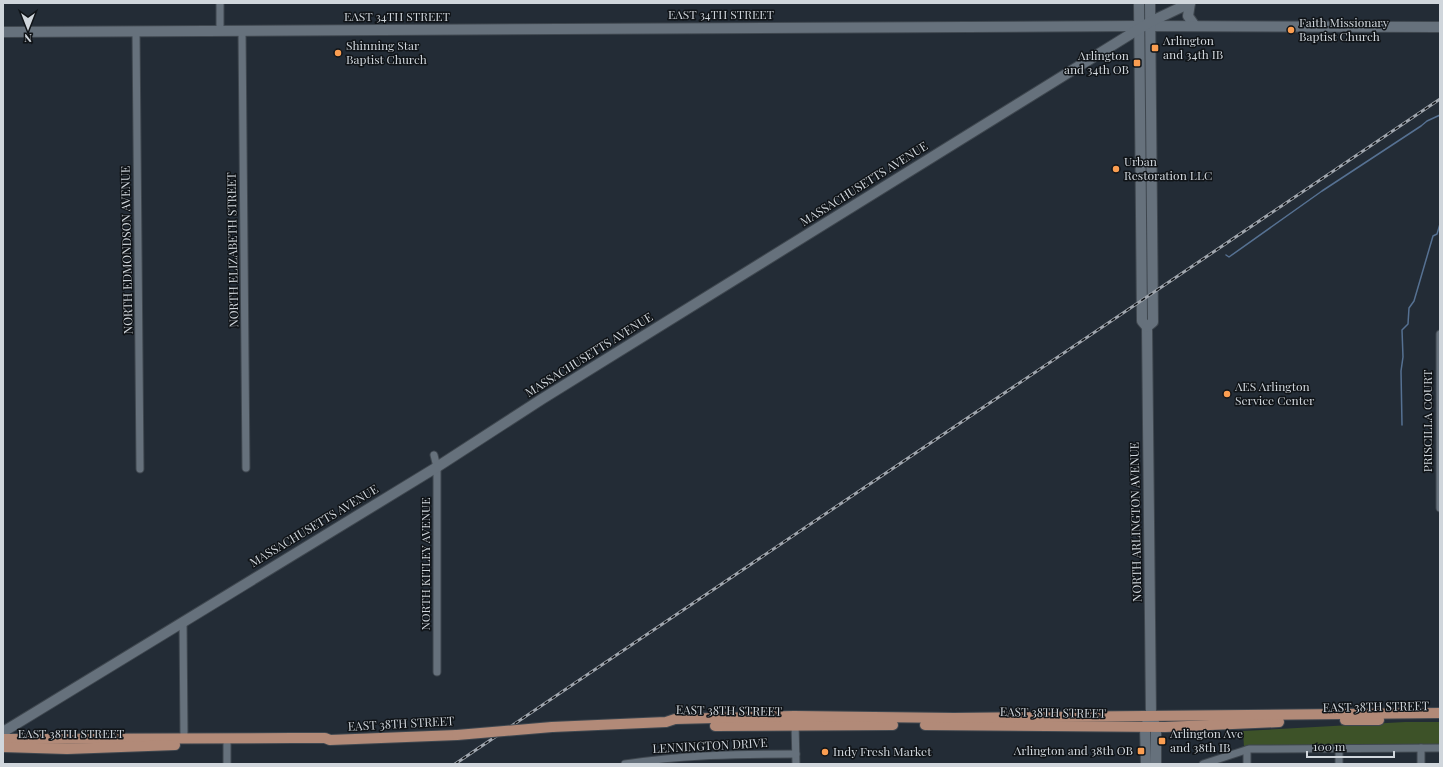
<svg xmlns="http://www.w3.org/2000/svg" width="1443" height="767" viewBox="0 0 1443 767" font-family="'Playfair Display',serif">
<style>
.green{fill:#3d5228}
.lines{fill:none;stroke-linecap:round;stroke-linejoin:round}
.stream{stroke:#567192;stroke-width:1.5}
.minor-casing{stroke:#3f474f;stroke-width:9}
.secondary-casing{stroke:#3f474f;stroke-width:12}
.primary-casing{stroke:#3f474f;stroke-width:12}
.minor{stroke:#66717c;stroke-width:7}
.secondary{stroke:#66717c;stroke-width:10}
.primary{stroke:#b28a78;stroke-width:10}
.rail-casing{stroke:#a0a6ae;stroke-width:3}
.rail{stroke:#101418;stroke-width:1.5;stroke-dasharray:4.5;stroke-linecap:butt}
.primary-bridge-casing{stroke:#3f474f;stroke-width:12;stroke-linecap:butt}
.primary-bridge{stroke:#b28a78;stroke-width:10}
.poi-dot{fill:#fb9e51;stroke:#101418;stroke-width:1.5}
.labels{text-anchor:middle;stroke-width:3;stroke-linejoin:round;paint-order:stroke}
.street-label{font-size:12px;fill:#d0d6dc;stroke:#101418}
.poi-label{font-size:12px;fill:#d0d6dc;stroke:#101418;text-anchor:start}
</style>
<rect width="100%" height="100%" fill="#232c36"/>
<!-- green -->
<polygon class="green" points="1405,722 1440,722 1440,744 1244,747 1243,731"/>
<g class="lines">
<!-- stream -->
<g class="stream">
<polyline points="1226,255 1229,257 1322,191 1421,126 1427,121 1440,115"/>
<polyline points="1402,425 1401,371 1403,357 1402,330 1408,324 1409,308 1414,301 1433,236 1437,234 1440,224"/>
</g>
<!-- minor casing -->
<g class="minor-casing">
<g id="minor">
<polyline points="220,3 220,31"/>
<polyline points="242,31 246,468"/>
<polyline points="136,32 140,469"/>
<polyline points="1440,334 1440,508"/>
<polyline points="434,455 437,467 437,672"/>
<polyline points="183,621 184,738"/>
<polyline points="795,723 796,764"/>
<polyline points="1339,748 1339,764"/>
<polyline points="1421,748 1421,764"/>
<polyline points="1247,750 1247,764"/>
<polyline points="227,764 227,744"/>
<path d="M625,764C682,755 738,754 796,754"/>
<polyline points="1203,764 1249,749 1440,748"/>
</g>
</g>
<!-- secondary casing -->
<g class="secondary-casing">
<g id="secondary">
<polyline points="1139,3 1142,321 1147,327 1151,716 1156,727 1156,764"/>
<polyline points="1190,3 1188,16 1195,26"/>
<polyline points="3,32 1139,26 1440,27"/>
<polyline points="1147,327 1153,322 1150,3"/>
<polyline points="3,732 437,467 542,399 1150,22 1190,3"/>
<polyline points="1146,764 1145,727 1149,720"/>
</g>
</g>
<!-- primary casing -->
<g class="primary-casing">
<g id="primary">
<polyline points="1345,720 1379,720"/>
<polyline points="925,725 1165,727 1279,722"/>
<polyline points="715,726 893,725"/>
<polyline points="552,727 666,722 675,719 794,716 954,718 1440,713"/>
<polyline points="3,739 293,738 325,738 330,740 457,735"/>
<polyline points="3,747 67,749 175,745"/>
</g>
</g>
<!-- minor -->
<use href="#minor" class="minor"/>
<!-- secondary -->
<use href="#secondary" class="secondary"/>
<!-- primary -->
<use href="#primary" class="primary"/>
<!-- rail casing -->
<g class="rail-casing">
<polyline id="rail" points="455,764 1440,99"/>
</g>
<!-- rail -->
<use href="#rail" class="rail"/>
<!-- primary-bridge casing -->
<g class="primary-bridge-casing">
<polyline id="primary-bridge" points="457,735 552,727"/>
</g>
<!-- primary-bridge -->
<use href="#primary-bridge" class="primary-bridge"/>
</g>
<!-- markers -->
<g class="poi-dot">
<circle cx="1291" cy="30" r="4"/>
<rect x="1151" y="44" width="8" height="8" rx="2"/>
<circle cx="338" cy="53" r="4"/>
<rect x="1133" y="59" width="8" height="8" rx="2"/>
<circle cx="1116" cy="169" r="4"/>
<circle cx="1227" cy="394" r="4"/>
<rect x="1158" y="737" width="8" height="8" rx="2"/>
<rect x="1137" y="747" width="8" height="8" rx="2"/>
<circle cx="825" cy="752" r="4"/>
</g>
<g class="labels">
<!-- street labels -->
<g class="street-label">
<text x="721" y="19">EAST 34TH STREET</text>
<text x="397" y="21">EAST 34TH STREET</text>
<text transform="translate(864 184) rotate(-32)" y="4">MASSACHUSETTS AVENUE</text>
<text transform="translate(127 250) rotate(-91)" y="4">NORTH EDMONDSON AVENUE</text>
<text transform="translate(233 250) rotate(-91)" y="4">NORTH ELIZABETH STREET</text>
<text transform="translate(589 355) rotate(-32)" y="4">MASSACHUSETTS AVENUE</text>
<text transform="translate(1428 421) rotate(-90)" y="4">PRISCILLA COURT</text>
<text transform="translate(1136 522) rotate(-91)" y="4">NORTH ARLINGTON AVENUE</text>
<text transform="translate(314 526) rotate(-31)" y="4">MASSACHUSETTS AVENUE</text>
<text transform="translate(426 564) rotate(-90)" y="4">NORTH KITLEY AVENUE</text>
<text transform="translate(1376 707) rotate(-1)" y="4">EAST 38TH STREET</text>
<text transform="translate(729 711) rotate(1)" y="4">EAST 38TH STREET</text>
<text transform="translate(1053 713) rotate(1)" y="4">EAST 38TH STREET</text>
<text transform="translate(401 724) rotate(-3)" y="4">EAST 38TH STREET</text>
<text x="71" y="738">EAST 38TH STREET</text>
<text transform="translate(710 746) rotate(-3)" y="4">LENNINGTON DRIVE</text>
</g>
<!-- poi labels -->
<g class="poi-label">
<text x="1299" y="27">Faith Missionary<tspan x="1299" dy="14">Baptist Church</tspan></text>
<text x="1163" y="45">Arlington<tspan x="1163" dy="14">and 34th IB</tspan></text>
<text x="346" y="50">Shinning Star<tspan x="346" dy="14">Baptist Church</tspan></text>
<text x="1129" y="60" text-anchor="end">Arlington<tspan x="1129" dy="14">and 34th OB</tspan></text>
<text x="1124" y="166">Urban<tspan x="1124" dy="14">Restoration LLC</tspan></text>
<text x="1235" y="391">AES Arlington<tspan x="1235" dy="14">Service Center</tspan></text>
<text x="1170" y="738">Arlington Ave<tspan x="1170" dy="14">and 38th IB</tspan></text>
<text x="1133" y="755" text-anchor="end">Arlington and 38th OB</text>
<text x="833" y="756">Indy Fresh Market</text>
</g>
</g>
<!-- border -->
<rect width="1443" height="767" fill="none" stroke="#d0d6dc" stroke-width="8"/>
<!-- north arrow -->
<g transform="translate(28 28) rotate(180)" stroke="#101418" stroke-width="3" paint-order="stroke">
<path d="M0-3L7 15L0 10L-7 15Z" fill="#d0d6dc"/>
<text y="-6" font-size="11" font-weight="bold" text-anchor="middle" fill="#d0d6dc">N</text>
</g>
<!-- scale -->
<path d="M1307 751v6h87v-6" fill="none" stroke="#d0d6dc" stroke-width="2"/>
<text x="1313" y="751" font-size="12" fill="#d0d6dc" stroke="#101418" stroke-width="3" paint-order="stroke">100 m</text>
</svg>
